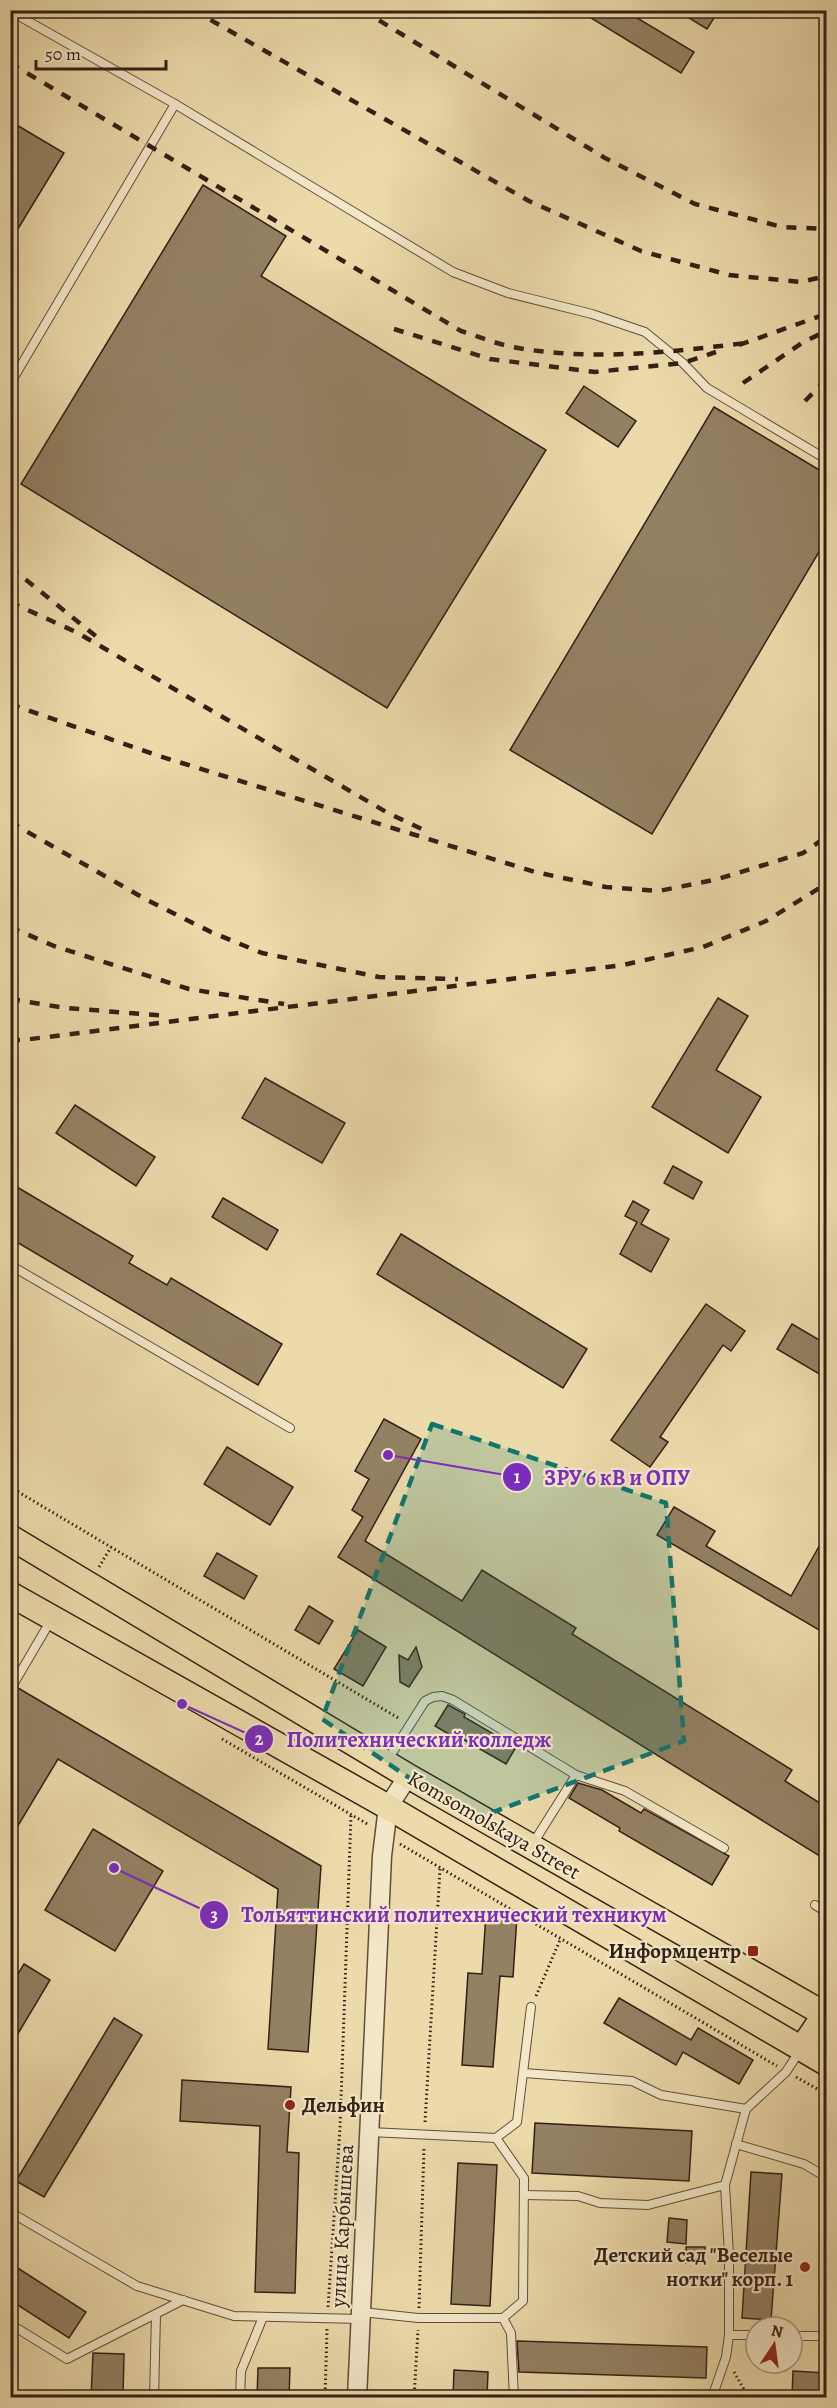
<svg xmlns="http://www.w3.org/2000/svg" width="837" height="2408" viewBox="0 0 837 2408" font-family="Alegreya,serif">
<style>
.building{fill:#938163;stroke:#322015;stroke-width:1.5}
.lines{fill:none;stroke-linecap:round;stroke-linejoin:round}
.service-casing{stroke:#604e3a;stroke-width:10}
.tertiary-casing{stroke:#604e3a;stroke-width:21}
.primary-casing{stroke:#322015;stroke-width:27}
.path{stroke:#322015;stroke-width:3;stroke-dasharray:1.5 3;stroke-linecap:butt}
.service{stroke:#f3e7c8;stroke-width:8}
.tertiary{stroke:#f3e7c8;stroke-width:18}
.primary{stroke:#ecdaab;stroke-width:24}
.rail{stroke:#322015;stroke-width:4.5;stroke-dasharray:10 10;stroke-linecap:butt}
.marked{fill:#0f766e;fill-opacity:0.2;stroke:#0f766e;stroke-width:4.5;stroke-dasharray:12 8;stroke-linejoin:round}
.poi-dot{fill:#8f2418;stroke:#f3e7c8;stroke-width:2}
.labels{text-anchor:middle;stroke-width:4.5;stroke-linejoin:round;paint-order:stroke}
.street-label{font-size:21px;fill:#322015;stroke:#f3e7c8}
.poi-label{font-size:21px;font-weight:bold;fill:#322015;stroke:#f3e7c8;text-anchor:end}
.leader{fill:none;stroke:#7b2cbf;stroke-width:2}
.callout-dot{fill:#7b2cbf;stroke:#f3e7c8;stroke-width:2}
.mark-label{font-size:18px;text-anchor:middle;font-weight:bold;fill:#fff}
.callout-label{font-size:22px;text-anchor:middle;font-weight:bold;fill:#7b2cbf;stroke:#f3e7c8;stroke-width:4.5;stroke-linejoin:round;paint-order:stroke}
</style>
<rect width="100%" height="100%" fill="#ecdaab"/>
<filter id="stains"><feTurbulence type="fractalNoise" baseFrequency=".00333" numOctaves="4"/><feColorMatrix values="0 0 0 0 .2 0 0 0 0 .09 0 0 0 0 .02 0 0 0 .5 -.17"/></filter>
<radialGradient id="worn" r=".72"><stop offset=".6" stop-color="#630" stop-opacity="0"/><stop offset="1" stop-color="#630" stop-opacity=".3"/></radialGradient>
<!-- building -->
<g class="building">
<polygon points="578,10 624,10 694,52 681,73"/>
<polygon points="676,10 719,10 707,29"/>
<polygon points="10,121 64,153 10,242"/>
<polygon points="203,185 286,236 261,276 546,450 387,708 21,484"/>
<polygon points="584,386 636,421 618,447 566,413"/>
<polygon points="714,407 826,474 826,540 652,834 510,750"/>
<polygon points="718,998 748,1016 716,1070 761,1097 728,1153 652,1107"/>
<polygon points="265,1078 345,1123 322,1163 242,1118"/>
<polygon points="75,1105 155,1157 136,1186 56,1133"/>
<polygon points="673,1166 702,1182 693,1199 664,1183"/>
<polygon points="17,1187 133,1256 129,1263 167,1285 171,1278 282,1344 258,1385 10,1238 10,1198"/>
<polygon points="223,1198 278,1230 267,1250 212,1217"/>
<polygon points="633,1201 649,1210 641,1224 669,1239 651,1272 620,1254 637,1222 625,1216"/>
<polygon points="401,1234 587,1349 563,1388 377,1274"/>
<polygon points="706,1304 745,1331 731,1351 723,1345 660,1437 668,1442 650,1467 611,1440"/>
<polygon points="792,1324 826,1344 826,1378 777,1349"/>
<polygon points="384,1419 421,1439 365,1541 462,1601 482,1570 576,1628 572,1634 792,1770 785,1781 826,1807 826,1860 338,1557 363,1517 352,1510 369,1479 355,1471"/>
<polygon points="227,1447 293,1487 270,1525 204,1484"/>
<polygon points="674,1507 715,1531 706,1546 791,1596 826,1534 826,1634 657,1535"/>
<polygon points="217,1553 257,1576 244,1599 204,1576"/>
<polygon points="309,1606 333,1621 319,1644 295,1630"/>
<polygon points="358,1630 386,1647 363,1686 334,1669"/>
<polygon points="416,1647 422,1667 409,1687 400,1682 399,1655 408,1660"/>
<polygon points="18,1688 321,1866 308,2052 268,2049 278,1889 58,1759 10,1839 10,1747 17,1737 10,1733 10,1690"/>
<polygon points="448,1705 465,1714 464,1717 516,1747 506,1764 454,1734 452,1736 435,1726"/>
<polygon points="578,1783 602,1790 641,1813 644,1809 729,1856 712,1885 619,1831 620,1828 569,1798"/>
<polygon points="93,1829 163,1871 115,1951 45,1910"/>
<polygon points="486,1914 517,1916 513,1977 500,1976 493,2067 462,2065 468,1973 482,1974"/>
<polygon points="24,1964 50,1980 10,2047 10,1987"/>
<polygon points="619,1998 691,2040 698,2028 753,2060 739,2084 683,2052 676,2065 604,2023"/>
<polygon points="114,2018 142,2035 44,2197 16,2181"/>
<polygon points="182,2080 291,2087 287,2152 299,2153 295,2293 255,2292 260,2126 180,2121"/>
<polygon points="535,2123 692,2131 689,2181 532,2173"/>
<polygon points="458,2163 497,2165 490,2306 451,2304"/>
<polygon points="751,2172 782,2174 771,2320 742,2318"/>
<polygon points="669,2218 687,2220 686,2244 667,2242"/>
<rect x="686" y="2247" width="19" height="16"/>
<polygon points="10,2263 86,2312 69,2338 10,2300"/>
<polygon points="517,2341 707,2347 706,2378 519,2372"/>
<polygon points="93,2353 124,2354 123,2397 91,2397"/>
<polygon points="258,2368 290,2368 289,2397 257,2397"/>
<polygon points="454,2370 488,2372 487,2397 453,2397"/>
<polygon points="793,2371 826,2373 826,2397 792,2397"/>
</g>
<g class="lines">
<!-- service casing -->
<g class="service-casing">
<g id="service">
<polyline points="10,11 175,104 453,272 508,293 592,314 645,332 683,363 707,388 826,459"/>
<polyline points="10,384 175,104"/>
<polyline points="10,1265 290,1428"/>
<polyline points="13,1685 51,1620"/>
<polyline points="387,1761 425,1701 433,1697 442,1696 453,1700 576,1775"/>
<polyline points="532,1845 576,1775 625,1791 724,1848"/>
<polyline points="815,1905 826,1912"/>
<polyline points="524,2073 632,2081 661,2095 746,2109"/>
<polyline points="370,2132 496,2138 517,2122 531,2007"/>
<polyline points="496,2138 524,2178 523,2301 503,2318"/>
<polyline points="736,2144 804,2164 826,2177"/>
<polyline points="524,2195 578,2196 600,2203 648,2205 725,2185"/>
<polyline points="10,2212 137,2286 234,2316 360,2319"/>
<polyline points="362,2312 418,2318 503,2318 511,2333 514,2398"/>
<polyline points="10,2324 67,2359 183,2300"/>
<polyline points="729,2335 756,2335"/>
<polyline points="792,2336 826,2336"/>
<polyline points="154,2398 156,2314"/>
<polyline points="240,2398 241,2371 263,2317"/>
<polyline points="706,2398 714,2392 726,2357 729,2335 729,2255 725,2185 746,2109 786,2072 799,2052"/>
</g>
</g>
<!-- tertiary casing -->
<g class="tertiary-casing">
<polyline id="tertiary" points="357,2398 382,1856 388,1807 408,1776"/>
</g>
<!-- primary casing -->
<g class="primary-casing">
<g id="primary">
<polyline points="10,1537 408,1776 826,2015"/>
<polyline points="10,1594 388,1807 826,2063"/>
<polyline points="802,2048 825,2014"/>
</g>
</g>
<!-- path -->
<g class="path">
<polyline points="10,1487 400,1719"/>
<polyline points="99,1567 111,1547"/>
<polyline points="222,1739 369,1825"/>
<polyline points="400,1844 777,2066"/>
<polyline points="536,1996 560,1940"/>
<polyline points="796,2077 826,2094"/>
<polyline points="425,2122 440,1869"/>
<polyline points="328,2307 340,2128 351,1815"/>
<polyline points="419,2308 424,2147"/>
<polyline points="734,2372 749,2398"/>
<polyline points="325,2398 327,2329"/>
<polyline points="414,2398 418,2330"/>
</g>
<!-- service -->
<use href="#service" class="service"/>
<!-- tertiary -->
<use href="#tertiary" class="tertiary"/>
<!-- primary -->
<use href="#primary" class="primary"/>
<!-- rail -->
<g class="rail">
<polyline points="193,10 529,201 641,251 729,275 801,282 826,276"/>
<polyline points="362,10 605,158 695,204 782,227 826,229"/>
<path d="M10,63L461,331C480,337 499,345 518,348C594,361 671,352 746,343"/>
<polyline points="394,329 490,359 595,372 683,363 716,352"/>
<polyline points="739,345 826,314"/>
<polyline points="743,383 802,343 826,331"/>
<polyline points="805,401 826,380"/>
<polyline points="10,567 97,637"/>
<polyline points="10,602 76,632 388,813 430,833"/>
<polyline points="10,704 156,755 535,872 606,887 659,891 718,879 803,853 826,837"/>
<polyline points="10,822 147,900 211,932 262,953 379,977 458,979"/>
<polyline points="10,927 54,946 189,989 284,1004"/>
<polyline points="10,999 66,1008 168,1016"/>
<polyline points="10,1040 23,1040 623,965 703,947 766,921 826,884"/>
</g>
</g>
<!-- marked area -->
<path class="marked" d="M432,1424L666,1503L684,1741L472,1820L322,1719Z"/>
<!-- markers -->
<g class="poi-dot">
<rect x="747" y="1945" width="12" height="12" rx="3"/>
<circle cx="290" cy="2105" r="6"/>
<circle cx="805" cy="2267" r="6"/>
</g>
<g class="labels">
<!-- street labels -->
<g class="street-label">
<text transform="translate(494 1825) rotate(30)" y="7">Komsomolskaya Street</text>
<text transform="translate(342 2226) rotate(-87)" y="7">улица Карбышева</text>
</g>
<!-- poi labels -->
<g class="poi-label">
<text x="741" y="1958">Информцентр</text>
<text x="302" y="2112" text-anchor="start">Дельфин</text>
<text x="793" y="2262">Детский сад "Веселые<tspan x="793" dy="24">нотки" корп. 1</tspan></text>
</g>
</g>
<!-- callouts -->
<path class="leader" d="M388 1455L517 1477M182 1704L259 1739M114 1868L214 1915"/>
<g class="callout-dot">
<circle cx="388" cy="1455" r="6"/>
<circle cx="182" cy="1704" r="6"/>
<circle cx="114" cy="1868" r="6"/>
<circle cx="517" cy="1477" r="15"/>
<circle cx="259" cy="1739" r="15"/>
<circle cx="214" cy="1915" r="15"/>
</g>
<g class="mark-label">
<text x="517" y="1483">1</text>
<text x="259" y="1745">2</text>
<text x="214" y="1921">3</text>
</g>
<g class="callout-label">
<text x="617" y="1485">ЗРУ 6 кВ и ОПУ</text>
<text x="419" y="1747">Политехнический колледж</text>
<text x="454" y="1922">Тольяттинский политехнический техникум</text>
</g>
<!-- margin -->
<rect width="837" height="2408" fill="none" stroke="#ecdaab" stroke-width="36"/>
<rect x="12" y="12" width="813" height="2384" fill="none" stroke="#322015" stroke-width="3"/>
<rect x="18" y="18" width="801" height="2372" fill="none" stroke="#322015" stroke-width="1.5"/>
<!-- north arrow -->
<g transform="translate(774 2345) rotate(13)"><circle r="28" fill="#f3e7c8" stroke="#a69780" stroke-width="1.5"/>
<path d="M0-4.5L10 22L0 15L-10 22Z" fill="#8f2418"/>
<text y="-9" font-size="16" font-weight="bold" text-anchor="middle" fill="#322015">N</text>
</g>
<!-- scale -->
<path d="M36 60v9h130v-9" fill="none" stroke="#322015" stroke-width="3"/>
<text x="45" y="60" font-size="18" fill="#322015" stroke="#f3e7c8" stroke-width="4.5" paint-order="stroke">50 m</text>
<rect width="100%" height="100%" filter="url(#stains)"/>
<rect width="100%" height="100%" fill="url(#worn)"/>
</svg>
